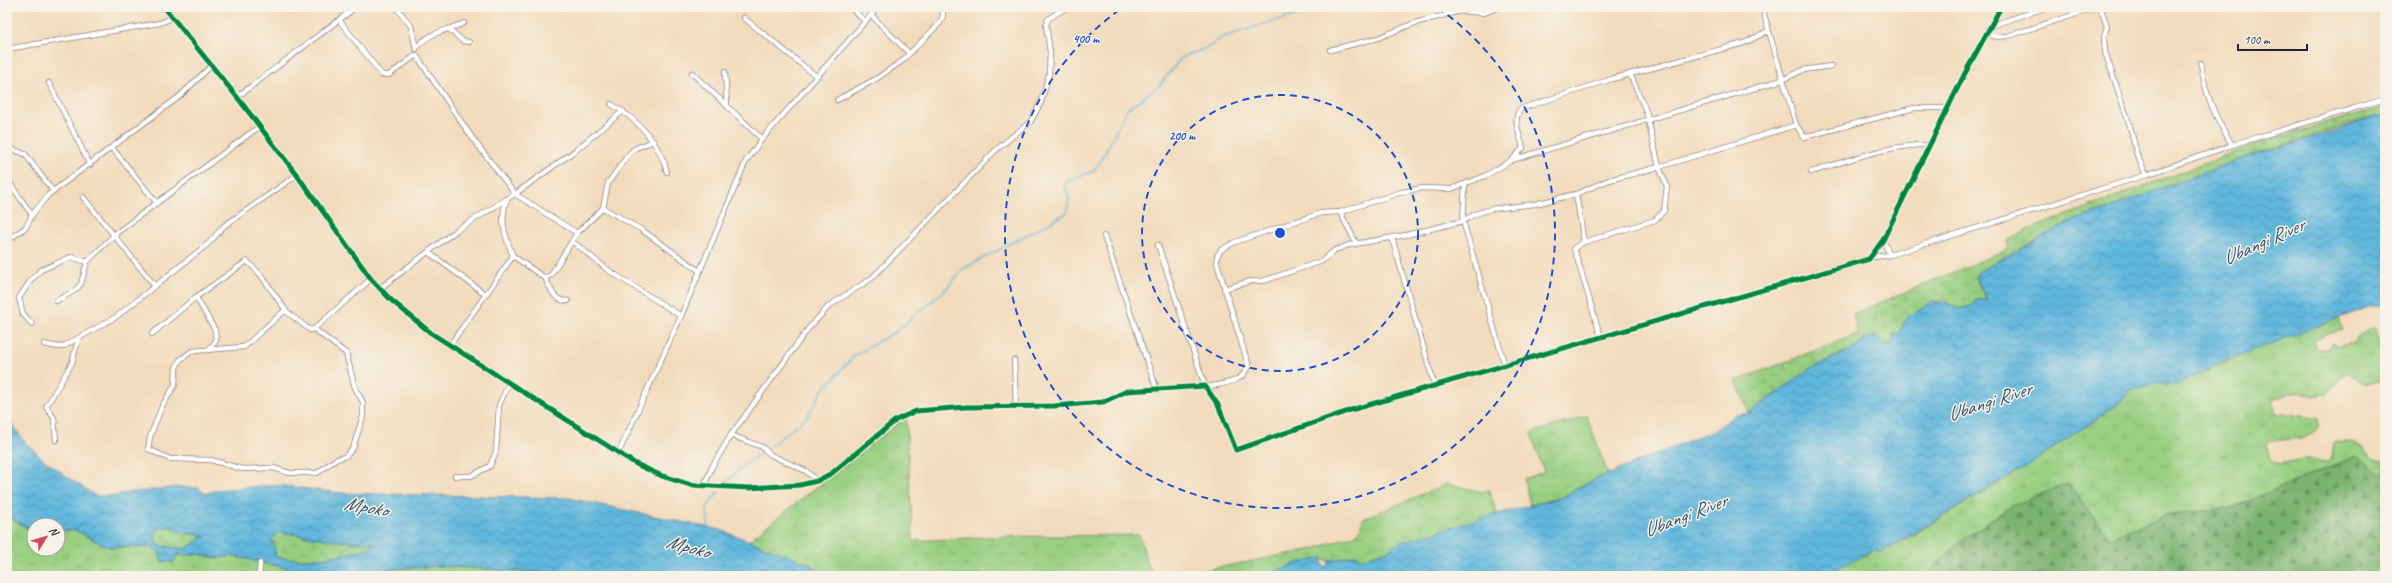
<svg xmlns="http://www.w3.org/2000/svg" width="2392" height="583" viewBox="0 0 2392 583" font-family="Caveat,sans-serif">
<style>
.grass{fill:url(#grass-tufts);stroke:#5e785e}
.forest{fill:url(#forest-firs);stroke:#4e6a55}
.wetland{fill:url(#wetland-marsh);stroke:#5e785e}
.water{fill:url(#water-waves);stroke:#416c8c;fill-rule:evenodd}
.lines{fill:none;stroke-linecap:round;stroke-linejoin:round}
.stream{stroke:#60b7dd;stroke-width:1.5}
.minor-casing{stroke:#8a7e7c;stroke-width:6}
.minor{stroke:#fff;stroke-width:4.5}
.cycleway-casing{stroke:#f7f3e8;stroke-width:8}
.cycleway{stroke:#00873e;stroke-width:5}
.ring{fill:none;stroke:#1d4ed8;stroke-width:2;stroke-dasharray:7 5}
.labels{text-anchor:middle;stroke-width:3;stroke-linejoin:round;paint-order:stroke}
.water-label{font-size:20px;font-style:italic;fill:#385674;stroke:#f7f3e8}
.centre{fill:#1d4ed8;stroke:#f7f3e8;stroke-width:2}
.ring-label{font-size:12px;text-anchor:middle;font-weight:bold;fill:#1d4ed8;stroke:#f7f3e8;stroke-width:3;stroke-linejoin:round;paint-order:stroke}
</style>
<defs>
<pattern id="grass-tufts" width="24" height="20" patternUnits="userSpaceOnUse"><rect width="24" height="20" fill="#99cf81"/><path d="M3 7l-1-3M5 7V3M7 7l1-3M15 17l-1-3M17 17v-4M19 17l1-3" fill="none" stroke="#84b170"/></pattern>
<pattern id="forest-firs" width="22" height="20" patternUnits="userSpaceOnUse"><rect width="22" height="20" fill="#7ab26f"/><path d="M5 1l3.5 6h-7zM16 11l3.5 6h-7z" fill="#64905c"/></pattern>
<pattern id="wetland-marsh" width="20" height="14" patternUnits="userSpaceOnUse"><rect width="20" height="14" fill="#99cf81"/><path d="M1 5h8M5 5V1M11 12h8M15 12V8" fill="none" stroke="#84b170"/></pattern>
<pattern id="water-waves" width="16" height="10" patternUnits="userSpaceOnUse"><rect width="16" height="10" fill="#60b7dd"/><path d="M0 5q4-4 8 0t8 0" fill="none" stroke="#4f94b4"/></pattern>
</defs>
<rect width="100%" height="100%" fill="#f7f3e8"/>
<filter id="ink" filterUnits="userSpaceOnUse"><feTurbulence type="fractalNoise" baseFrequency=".025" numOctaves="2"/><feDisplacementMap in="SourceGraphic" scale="8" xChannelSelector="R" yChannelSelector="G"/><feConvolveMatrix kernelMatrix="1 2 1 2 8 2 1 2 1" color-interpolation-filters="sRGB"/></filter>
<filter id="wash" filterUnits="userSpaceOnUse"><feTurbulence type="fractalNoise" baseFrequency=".012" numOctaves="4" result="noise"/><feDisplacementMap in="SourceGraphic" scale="16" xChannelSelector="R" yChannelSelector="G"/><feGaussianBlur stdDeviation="0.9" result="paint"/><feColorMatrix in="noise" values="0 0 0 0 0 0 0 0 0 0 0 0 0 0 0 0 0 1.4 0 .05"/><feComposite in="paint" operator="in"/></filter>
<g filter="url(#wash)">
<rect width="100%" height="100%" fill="#f2dbbc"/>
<!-- grass -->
<g class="grass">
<path d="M2339,318L2342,329L2314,340L2316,349H2327L2331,343L2339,346L2356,343L2358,336L2374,327L2381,345H2385L2381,381C2375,383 2364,385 2358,380C2353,377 2353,375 2347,373L2340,378L2327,394L2313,396L2300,391L2272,399L2276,413L2318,418C2324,445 2281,436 2267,443L2269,457L2274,463C2286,465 2298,458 2309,459C2317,460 2320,464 2328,462L2332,457L2334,443C2366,434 2361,459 2385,462V471L2380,473L2356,456L2234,507L2169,514L2110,538L1958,543L1926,576H1822L1876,549L1891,548L2027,466L2121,402L2130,390L2157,383L2167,384L2207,371L2264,345Z"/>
<polygon points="1587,416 1608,475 1589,482 1562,497 1530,505 1524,479 1544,472 1531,433"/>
<polygon points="906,417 913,541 986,537 1139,535 1152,576 828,576 808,563 748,541"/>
<polygon points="1447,484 1483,492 1489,490 1497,514 1361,559 1357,555 1329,561 1323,559 1298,563 1264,576 1175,576 1314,549 1359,533 1363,519"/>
<polygon points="7,515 34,533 34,549 58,549 58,531 75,530 108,547 152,547 159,552 162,561 174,562 177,555 199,554 217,558 234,556 298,571 334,573 439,566 597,576 7,576"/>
</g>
<!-- forest -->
<polygon class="forest" points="2356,456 2380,473 2385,471 2385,576 1998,576 1979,572 1926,576 1958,543 2012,506 2068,483 2110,538 2169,514 2234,507"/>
<!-- wetland -->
<g class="wetland">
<polygon points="2385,106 2385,113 2378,115 2238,160 2066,224 1980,271 1976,277 1980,289 1987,300 1976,300 1972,306 1958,309 1948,303 1933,301 1907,317 1899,333 1894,334 1893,343 1853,349 1835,356 1812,368 1749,413 1736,381 1858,334 1853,314 2009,249 2007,241 2027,230 2253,145"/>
<path d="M171,526L181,532L206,536L185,549L159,546C155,540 153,536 158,529Z"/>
<path d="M279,532L341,541L374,543L376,546C345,555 309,563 276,557L272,539Z"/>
</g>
<!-- water -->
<g class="water">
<polygon points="2385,113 2385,305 2369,307 2229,359 2177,385 2157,383 2130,390 2121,402 2027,466 1880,553 1876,549 1822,576 1264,576 1298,563 1323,558 1322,565 1326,567 1329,561 1357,555 1361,559 1392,549 1392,546 1402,542 1497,514 1563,497 1589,482 1715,430 1735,415 1749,413 1812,368 1853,349 1870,337 1877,337 1886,345 1892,343 1894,334 1899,333 1907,317 1933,301 1941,304 1942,301 1958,309 1972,306 1978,299 1987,300 1976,277 1980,271 2066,224 2238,160 2335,131"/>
<path d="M7,417L24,441L45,461L95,496H115L126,493L178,487L200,488V491L207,493L217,490L276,485L340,493L568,498L720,530L808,563L828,576H597L439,566L334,573L298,571L234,556L217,558L199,554L177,555L174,562L162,561L159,552L152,547H108L75,530L58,531V525H34V533L7,515ZM171,526L181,532L205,536L185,549L159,546C155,540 153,536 158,529ZM279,532L341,541L374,543L376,545C345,556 309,563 276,557L272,539Z"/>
</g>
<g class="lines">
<!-- stream -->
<g class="stream">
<polyline points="769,447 807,417 822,391 854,356 898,330 945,290 963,269 1067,213 1069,200 1065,185 1068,180 1093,171 1102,159 1127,109 1160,85 1182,57 1209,47 1223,37 1322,7"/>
<polyline points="724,485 744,465 763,452"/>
<polyline points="709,530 707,508 718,492"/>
</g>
</g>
</g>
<g filter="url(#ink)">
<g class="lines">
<!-- minor casing -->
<g class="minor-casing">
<g id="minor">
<polyline points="164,7 237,97 297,175 371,279 391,300 431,333 636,464 662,476 691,485 749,488 800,485 817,481 832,473 896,420 916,411 966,407 1054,406 1103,402 1127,391 1205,386 1218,405 1236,450 1351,410 1869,259 1883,240 1964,75 2001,7"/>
<polyline points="396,7 411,26 416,49"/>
<polyline points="850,7 865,21"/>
<polyline points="1762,7 1796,125 1804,137 1914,108 1949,108"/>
<polyline points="871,15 909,53"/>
<polyline points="744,18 816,76"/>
<polyline points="339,20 382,75 389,75 416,55 473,139 515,194 577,233"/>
<polyline points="1993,25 2048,7"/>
<polyline points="449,29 463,41 469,42"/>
<polyline points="1987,34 1996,37 2008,36 2098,7 2101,9 2107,26 2104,37 2105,52 2130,126 2137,155 2146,175"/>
<path d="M416,48C429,32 446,31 464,23"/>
<polyline points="7,49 160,23 172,18"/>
<polyline points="1330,50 1378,38 1415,23 1460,11 1484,13 1500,7"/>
<path d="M2201,63C2205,96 2215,116 2232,145"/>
<polyline points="725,72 727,105"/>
<polyline points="692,73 762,139"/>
<polyline points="49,83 90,165"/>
<polyline points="237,97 356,7"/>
<polyline points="837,100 876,79 902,61 940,23 943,16 942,7"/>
<path d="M611,104C638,120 659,141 667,172"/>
<polyline points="7,143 9,148 25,154 53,191"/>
<polyline points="112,148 157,203"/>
<path d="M1513,159L1523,148C1520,134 1512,122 1520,109L1612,79L1744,43L1768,31"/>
<path d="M1811,172C1850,160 1889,144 1930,145"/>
<polyline points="7,184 9,182 32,215"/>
<polyline points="1465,185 1463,221 1505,366"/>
<polyline points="1576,194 1584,242"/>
<polyline points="83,197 155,286"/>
<path d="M507,199C499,220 505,236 513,256"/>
<polyline points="603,208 608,183 628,155 634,149 653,141"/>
<polyline points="1340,212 1356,243"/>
<polyline points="1104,236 1157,390"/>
<polyline points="1392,238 1435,387"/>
<polyline points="1883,240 1890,255"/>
<polyline points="7,241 26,227 32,215 48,195 180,96 211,66"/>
<polyline points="573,242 608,270 681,316"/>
<polyline points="1158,245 1205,386"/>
<polyline points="428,252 485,294"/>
<polyline points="1873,257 1890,255 2146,175 2232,145 2385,99"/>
<path d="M545,278C551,289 553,301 568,301"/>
<polyline points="379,289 457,230 515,194 576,150 623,111"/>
<polyline points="1224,289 1251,281 1263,281 1322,261 1335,250 1349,245 1406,235 1463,221 1475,214 1491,209 1535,204 1576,194 1609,180 1659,167 1796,125"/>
<polyline points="196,297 215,330 216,341 208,350"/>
<polyline points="56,301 74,291 81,284 87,262 115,234 260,126"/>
<polyline points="32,324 23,314 19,298 31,280 41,270 71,257 87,262"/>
<polyline points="314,329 310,330 287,312 283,312 244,347 192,351 180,360 176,368 175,385 162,406 150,437 148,449 170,459 211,460 242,469 273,468 290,473 317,473 335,460 346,456 353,448 363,416 363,402 355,388 346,353 314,329 371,279"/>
<polyline points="152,334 196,297 247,261 260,274 287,312"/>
<polyline points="1601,338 1574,248 1584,242 1655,220 1664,211 1667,186 1659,167 1646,111 1630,74"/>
<polyline points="44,344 58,347 64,346 116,317 209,243 224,226 297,175"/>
<polyline points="450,345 513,256 545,278 551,275 577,233 603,208 642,230 698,270"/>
<polyline points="1014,360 1016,406"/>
<path d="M1207,387C1224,383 1245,383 1248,364L1217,263V256L1221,250L1235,242L1321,213L1340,212L1402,192L1422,188L1451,189L1485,176L1512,160L1782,80L1803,70L1831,66"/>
<polyline points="731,435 762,447 771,455 806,471 817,481"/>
<polyline points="56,440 54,418 46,407 72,363 78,340"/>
<polyline points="618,454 681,316 746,161 762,139 878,7"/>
<polyline points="455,476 471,476 490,466 496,451 499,405 509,383"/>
<polyline points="704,486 712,467 731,435 808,329 829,306 872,278 996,150 1031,121 1041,102 1049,74 1050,52 1046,25 1048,19 1067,7"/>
<polyline points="259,576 260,563"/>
</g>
</g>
<!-- minor -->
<use href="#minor" class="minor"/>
<!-- cycleway casing -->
<g class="cycleway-casing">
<polyline id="cycleway" points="164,7 237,97 297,175 371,279 391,300 431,333 636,464 662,476 691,485 749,488 800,485 817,481 832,473 896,420 916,411 966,407 1054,406 1103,402 1127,391 1205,386 1218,405 1236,450 1351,410 1869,259 1883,240 1964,75 2001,7"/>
</g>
<!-- cycleway -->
<use href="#cycleway" class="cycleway"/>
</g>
</g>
<!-- distance rings -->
<g class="ring">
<circle cx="1280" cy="233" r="138"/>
<path d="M1438 8A275 275 0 1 1 1122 8"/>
</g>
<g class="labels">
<!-- water labels -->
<g class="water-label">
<text transform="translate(2263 241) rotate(-24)" y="7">Ubangi River</text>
<text transform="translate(1989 401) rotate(-18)" y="7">Ubangi River</text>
<text transform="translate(366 506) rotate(10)" y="7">Mpoko</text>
<text transform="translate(1685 515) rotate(-21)" y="7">Ubangi River</text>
<text transform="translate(688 546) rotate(15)" y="7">Mpoko</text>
</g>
</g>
<circle cx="1280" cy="233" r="6" class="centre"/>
<g class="ring-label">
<text x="1086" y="43">400 m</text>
<text x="1182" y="140">200 m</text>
</g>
<!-- margin -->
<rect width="2392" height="583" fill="none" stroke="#f7f3e8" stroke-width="24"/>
<!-- north arrow -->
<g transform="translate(46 537) rotate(52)"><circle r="19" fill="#f7f3e8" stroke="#a29fa3"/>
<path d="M0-3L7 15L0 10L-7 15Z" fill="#d1495b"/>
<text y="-6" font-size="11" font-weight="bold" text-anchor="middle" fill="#22223b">N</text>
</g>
<!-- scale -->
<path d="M2238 44v6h69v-6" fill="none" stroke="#22223b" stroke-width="2"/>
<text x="2244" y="44" font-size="12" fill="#22223b" stroke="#f7f3e8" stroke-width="3" paint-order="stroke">100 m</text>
</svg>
